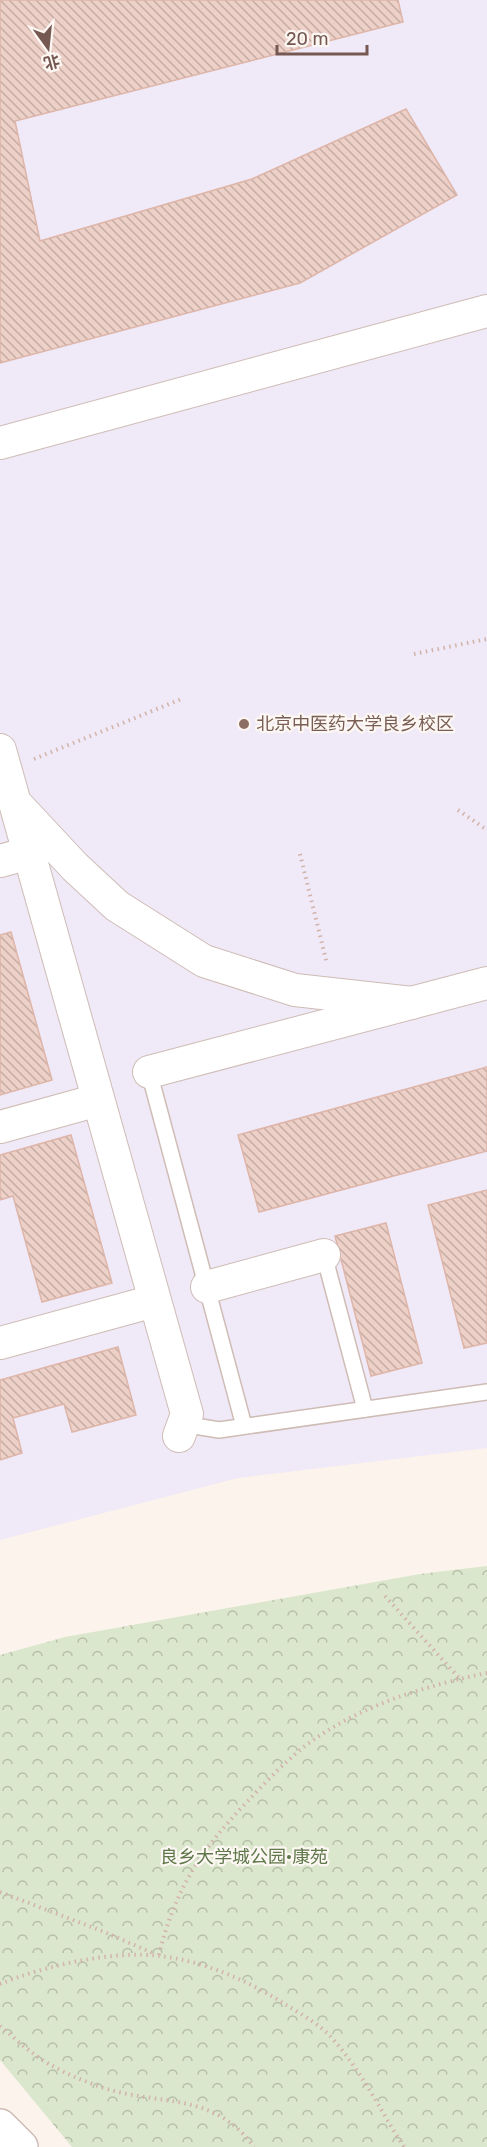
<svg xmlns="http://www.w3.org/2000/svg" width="487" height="2147" viewBox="0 0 487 2147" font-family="Rubik,'Noto Sans SC',sans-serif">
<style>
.education{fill:#f0e9f7}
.park{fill:url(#park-crowns)}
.building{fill:url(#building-back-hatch);stroke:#deb5a9;stroke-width:1.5}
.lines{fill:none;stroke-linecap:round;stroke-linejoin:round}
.service-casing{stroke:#cebcb5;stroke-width:18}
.minor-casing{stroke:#cebcb5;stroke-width:34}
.tertiary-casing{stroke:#cebcb5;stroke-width:36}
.path{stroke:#d2b3aa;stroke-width:4;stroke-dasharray:1.5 4.5;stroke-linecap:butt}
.service{stroke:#fff;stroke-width:15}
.minor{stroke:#fff;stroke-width:32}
.tertiary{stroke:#fff;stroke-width:33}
.education-dot{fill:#8d6e63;stroke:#fdf7f3;stroke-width:2}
.labels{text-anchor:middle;stroke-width:4.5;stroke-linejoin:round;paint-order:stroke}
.education-label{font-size:18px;fill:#785e54;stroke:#fdf7f3;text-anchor:start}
.park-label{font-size:18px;fill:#5f784b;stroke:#fdf7f3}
</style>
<defs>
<pattern id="park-crowns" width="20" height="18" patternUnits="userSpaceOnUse" patternTransform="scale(1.5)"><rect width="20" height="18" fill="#dbe7cc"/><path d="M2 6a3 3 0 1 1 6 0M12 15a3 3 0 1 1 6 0" fill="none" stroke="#b6bea8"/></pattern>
<pattern id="building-back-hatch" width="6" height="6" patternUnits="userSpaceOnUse" patternTransform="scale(1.5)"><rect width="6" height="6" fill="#edd0c7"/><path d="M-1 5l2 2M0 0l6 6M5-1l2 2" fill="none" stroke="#c5aca4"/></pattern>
</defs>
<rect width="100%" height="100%" fill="#fbf3ec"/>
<!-- education -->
<polygon class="education" points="0,0 487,0 487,1448 238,1478 0,1540"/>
<!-- park -->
<polygon class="park" points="487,1566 487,2147 72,2147 0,2060 0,1655 65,1637 420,1574"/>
<!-- building -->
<g class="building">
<polygon points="0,0 398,0 403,22 15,121 40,241 252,179 406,109 457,195 300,283 0,363"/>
<polygon points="11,932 52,1080 0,1095 0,935"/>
<polygon points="487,1067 487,1151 259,1212 238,1135"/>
<polygon points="71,1135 112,1283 42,1302 13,1196 0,1200 0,1155"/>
<polygon points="487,1190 487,1343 464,1348 428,1205"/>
<polygon points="386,1223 422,1363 371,1376 335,1236"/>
<polygon points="118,1347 136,1415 72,1432 64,1404 13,1418 22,1453 0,1460 0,1380"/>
</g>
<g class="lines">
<!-- service casing -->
<g class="service-casing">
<g id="service">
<polyline points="149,1072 244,1426"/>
<polyline points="324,1255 365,1409"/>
<polyline points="183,1424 219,1430 487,1392"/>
</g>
</g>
<!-- minor casing -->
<g class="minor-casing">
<g id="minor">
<polyline points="0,443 487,311"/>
<polyline points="0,750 187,1414 179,1436"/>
<polyline points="18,806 75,867 117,906 204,961 295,990 412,1003"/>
<polyline points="0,861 29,853"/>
<polyline points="149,1072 487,983"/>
<polyline points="0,1127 98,1100"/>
<polyline points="207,1287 324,1255"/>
<polyline points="0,1343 154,1301"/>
</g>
</g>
<!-- tertiary casing -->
<g class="tertiary-casing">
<polyline id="tertiary" points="0,2126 21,2147"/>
</g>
<!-- path -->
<g class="path">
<polyline points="414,654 487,639"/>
<polyline points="34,759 184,698"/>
<polyline points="458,810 487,830"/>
<polyline points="300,854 327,964"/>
<polyline points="385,1596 460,1679"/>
<polyline points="0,1892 102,1931 155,1954"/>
<path d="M159,1955C174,1891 201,1850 246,1803C266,1782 286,1760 309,1743C361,1705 425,1686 487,1673"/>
<path d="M0,1984C44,1966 113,1950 160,1956C203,1961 247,1980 283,2003C299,2013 318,2023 331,2037C361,2070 380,2110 404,2147"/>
<path d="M0,2026C16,2039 32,2055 51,2065C66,2074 84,2081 101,2087C159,2107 212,2090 254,2147"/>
</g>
<!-- service -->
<use href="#service" class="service"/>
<!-- minor -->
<use href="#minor" class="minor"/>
<!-- tertiary -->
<use href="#tertiary" class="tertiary"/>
</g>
<!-- markers -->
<circle class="education-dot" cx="244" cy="724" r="6"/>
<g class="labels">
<!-- education labels -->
<g class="education-label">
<text x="256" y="730">北京中医药大学良乡校区</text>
</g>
<!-- park labels -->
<g class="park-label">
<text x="244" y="1863">良乡大学城公园·康苑</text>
</g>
</g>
<!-- north arrow -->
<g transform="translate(48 48) rotate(165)" stroke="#fdf7f3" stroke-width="4.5" paint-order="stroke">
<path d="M0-4.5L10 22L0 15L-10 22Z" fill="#745851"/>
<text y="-9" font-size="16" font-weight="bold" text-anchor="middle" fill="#745851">北</text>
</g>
<!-- scale -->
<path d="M277 45v9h90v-9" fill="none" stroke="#745851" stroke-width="3"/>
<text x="286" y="45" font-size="18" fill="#745851" stroke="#fdf7f3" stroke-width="4.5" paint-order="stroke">20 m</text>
</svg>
